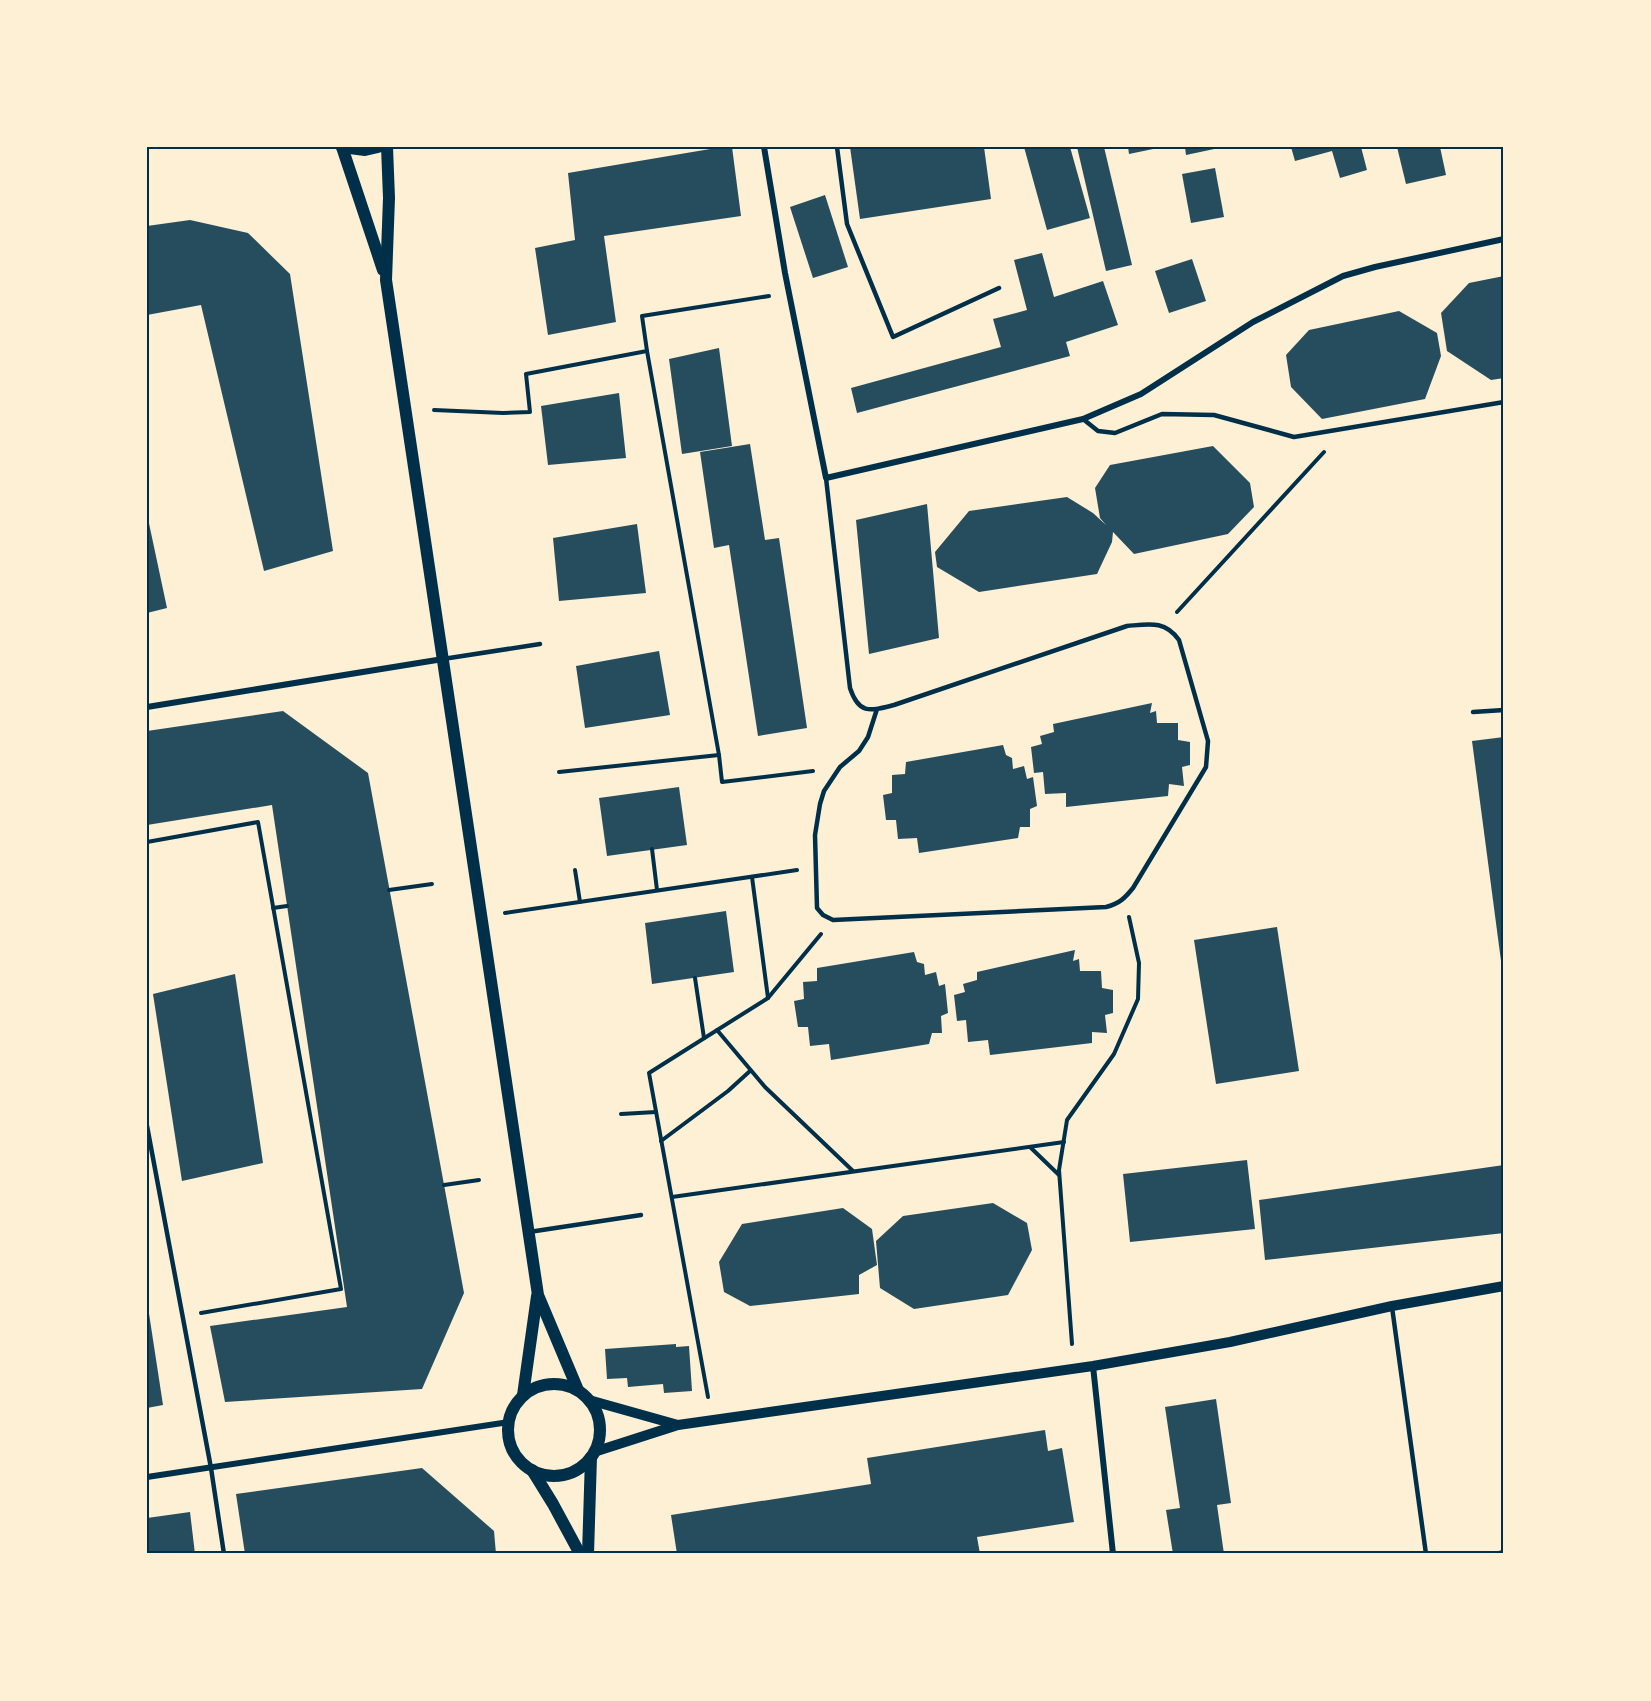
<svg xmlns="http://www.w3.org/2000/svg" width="1651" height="1701" viewBox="0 0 1651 1701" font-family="Bitter,serif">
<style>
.building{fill:#264d5e}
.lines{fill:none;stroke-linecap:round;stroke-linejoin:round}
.path{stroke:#003049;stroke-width:4}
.service{stroke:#003049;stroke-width:4.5}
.minor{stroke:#003049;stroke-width:6}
.tertiary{stroke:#003049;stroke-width:10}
.secondary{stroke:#003049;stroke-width:12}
.neatline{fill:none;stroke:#003049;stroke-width:2}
</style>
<rect width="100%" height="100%" fill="#fdf0d5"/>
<!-- building -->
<g class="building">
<polygon points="722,147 732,147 741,216 604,236 616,322 548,335 535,248 575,240 568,173"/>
<polygon points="850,147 984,147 991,199 860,219"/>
<polygon points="1024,147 1070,147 1090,218 1047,230"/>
<polygon points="1077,147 1104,147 1132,265 1106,271"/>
<polygon points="1128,147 1158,147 1158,148 1129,154"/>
<polygon points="1185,147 1219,147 1219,148 1186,155"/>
<polygon points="1291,147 1361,147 1367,170 1340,178 1332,151 1295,161"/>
<polygon points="1397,147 1440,147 1446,175 1406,184"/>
<polygon points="1215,168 1224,217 1191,223 1182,174"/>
<polygon points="825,195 848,267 813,278 790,207"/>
<polygon points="190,220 248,233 290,274 333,551 264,571 201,305 147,315 147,226"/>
<polygon points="1042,253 1054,297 1103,281 1118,325 1066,342 1070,356 857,413 851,388 1001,347 993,319 1027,310 1014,260"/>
<polygon points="1192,259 1206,301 1169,313 1155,271"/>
<polygon points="1504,276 1504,378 1491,380 1447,351 1441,313 1469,283"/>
<polygon points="1399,311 1437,333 1441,356 1425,399 1322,419 1291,387 1286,355 1309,330"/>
<polygon points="719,348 732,446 682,454 669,359"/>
<polygon points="619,393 626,458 548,465 541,406"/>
<polygon points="750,444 765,540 779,538 807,728 758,736 729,545 714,548 700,452"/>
<polygon points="1213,446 1250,483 1254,507 1228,534 1134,554 1113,532 1112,542 1097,574 979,592 937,567 935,552 969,511 1067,497 1093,513 1106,525 1100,518 1095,488 1110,465"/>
<polygon points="927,504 939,638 869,654 856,520"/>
<polygon points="147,514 167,608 147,613"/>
<polygon points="637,524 646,593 559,601 553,538"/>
<polygon points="659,651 670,715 585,728 576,666"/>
<polygon points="1152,703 1150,713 1156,711 1157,723 1178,723 1178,740 1190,742 1190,765 1182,767 1184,786 1169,784 1168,796 1066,807 1066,793 1045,794 1043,772 1034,773 1031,747 1042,744 1040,736 1054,732 1053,724"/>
<polygon points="283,711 368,773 464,1293 422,1389 225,1402 210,1326 347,1307 272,805 147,825 147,731"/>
<polygon points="1504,737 1504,976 1503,976 1472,741"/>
<polygon points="1003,745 1006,755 1012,758 1013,769 1024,766 1027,779 1033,777 1037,806 1030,809 1030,827 1020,827 1018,838 919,853 917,838 898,839 896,820 886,820 883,795 892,793 892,775 905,774 906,762"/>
<polygon points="679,787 687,845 607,856 599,798"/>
<polygon points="726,911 734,972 652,984 645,923"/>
<polygon points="1277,927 1299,1071 1216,1084 1194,940"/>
<polygon points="1075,950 1073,961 1079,959 1080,971 1101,971 1102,988 1113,990 1113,1013 1105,1015 1107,1033 1092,1032 1092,1043 990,1055 988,1040 968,1042 966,1020 957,1021 954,995 965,992 963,984 977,980 977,972"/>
<polygon points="914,952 917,962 924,964 925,975 936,972 939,986 945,984 948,1013 941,1016 942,1033 932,1033 929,1044 831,1060 829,1044 810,1046 808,1027 798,1027 794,1001 804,999 803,982 817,981 817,968"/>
<polygon points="235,974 263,1163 182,1181 153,994"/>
<polygon points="1247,1160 1255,1229 1130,1242 1123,1174"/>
<polygon points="1504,1165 1504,1233 1265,1260 1259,1200"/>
<polygon points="993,1203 1027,1223 1032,1250 1008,1295 914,1309 880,1288 876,1241 903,1216"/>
<polygon points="843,1208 872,1229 877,1265 859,1275 859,1294 750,1306 724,1292 719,1262 742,1224"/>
<polygon points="147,1307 148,1307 163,1405 147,1408"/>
<polygon points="676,1344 676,1347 689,1346 692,1391 664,1393 663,1384 628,1387 627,1378 607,1379 605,1349"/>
<polygon points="1216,1399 1231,1503 1217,1505 1224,1554 1173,1554 1166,1510 1180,1508 1165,1407"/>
<polygon points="1045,1430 1048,1451 1062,1448 1074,1522 977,1537 980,1554 677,1554 671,1515 871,1484 867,1458"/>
<polygon points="422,1468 494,1531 496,1554 245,1554 236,1494"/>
<polygon points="190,1512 195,1554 147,1554 147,1518"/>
</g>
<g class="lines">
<!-- path -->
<g class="path">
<polyline points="647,351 719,755"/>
<polyline points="434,410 503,413 530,412 526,374 647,351 642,316 769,296"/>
<polyline points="1177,612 1324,452"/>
<polyline points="559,772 719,755 722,782 813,771"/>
<polyline points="147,842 258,822 341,1289 201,1313"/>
<polyline points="652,849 657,890"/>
<polyline points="575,870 580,902"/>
<polyline points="752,877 768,998"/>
<polyline points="389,890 432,884"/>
<polyline points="273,908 287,906"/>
<polyline points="505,913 797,870"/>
<polyline points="695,978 704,1038"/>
<polyline points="717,1030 765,1087 853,1171"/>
<polyline points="621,1114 656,1112"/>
<polyline points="661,1141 728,1091 750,1071"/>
<polyline points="1030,1147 1059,1175"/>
<polyline points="444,1185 479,1180"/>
<polyline points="672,1197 1064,1142"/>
<polyline points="1072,1344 1059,1170 1067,1120 1114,1054 1138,999 1139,963 1129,917"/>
<polyline points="708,1397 649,1073 768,998 821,934"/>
</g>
<!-- service -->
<g class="service">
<polyline points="837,147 847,224 893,337 999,288"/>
<polyline points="1083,419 1098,431 1115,433 1162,414 1214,415 1294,437 1504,402"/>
<path d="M826,478L850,688C859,715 870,711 894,705L1127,626C1149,624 1165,620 1179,640L1208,741L1206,767L1133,888C1125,898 1119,904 1106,907L833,920L823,915L817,908L815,835L820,804L824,791L840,767L859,751L868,737L877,709"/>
<polyline points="443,659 540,644"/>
<polyline points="1473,712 1504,710"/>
<polyline points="147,1126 211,1468 224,1554"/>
<polyline points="529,1232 641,1215"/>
<polyline points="1392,1307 1426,1554"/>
<polyline points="1496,1554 1504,1552"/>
</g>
<!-- minor -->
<g class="minor">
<polyline points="764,147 785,273 826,478 1083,419 1141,394 1253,322 1343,276 1375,267 1504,239"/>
<polyline points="147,707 443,659"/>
<polyline points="1093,1366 1113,1554"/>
<polyline points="147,1477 509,1422"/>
</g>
<!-- tertiary -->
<g class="tertiary">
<polyline points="589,1400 678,1425"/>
<polyline points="594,1452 678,1425 1093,1366 1230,1342 1392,1306 1504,1286"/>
</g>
<!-- secondary -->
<g class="secondary">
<polyline points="342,147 383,270"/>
<polyline points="342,147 365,150 378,147"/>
<polyline points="387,147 389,198 386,280 538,1295 578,1390"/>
<circle cx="554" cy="1430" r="46"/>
<polyline points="523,1395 537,1296"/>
<polyline points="532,1470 553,1504 580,1554"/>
<polyline points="588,1554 591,1457"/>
</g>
</g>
<!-- border -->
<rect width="1651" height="1701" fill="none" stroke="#fdf0d5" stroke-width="297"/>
<rect x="148" y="148" width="1354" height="1404" class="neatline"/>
</svg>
